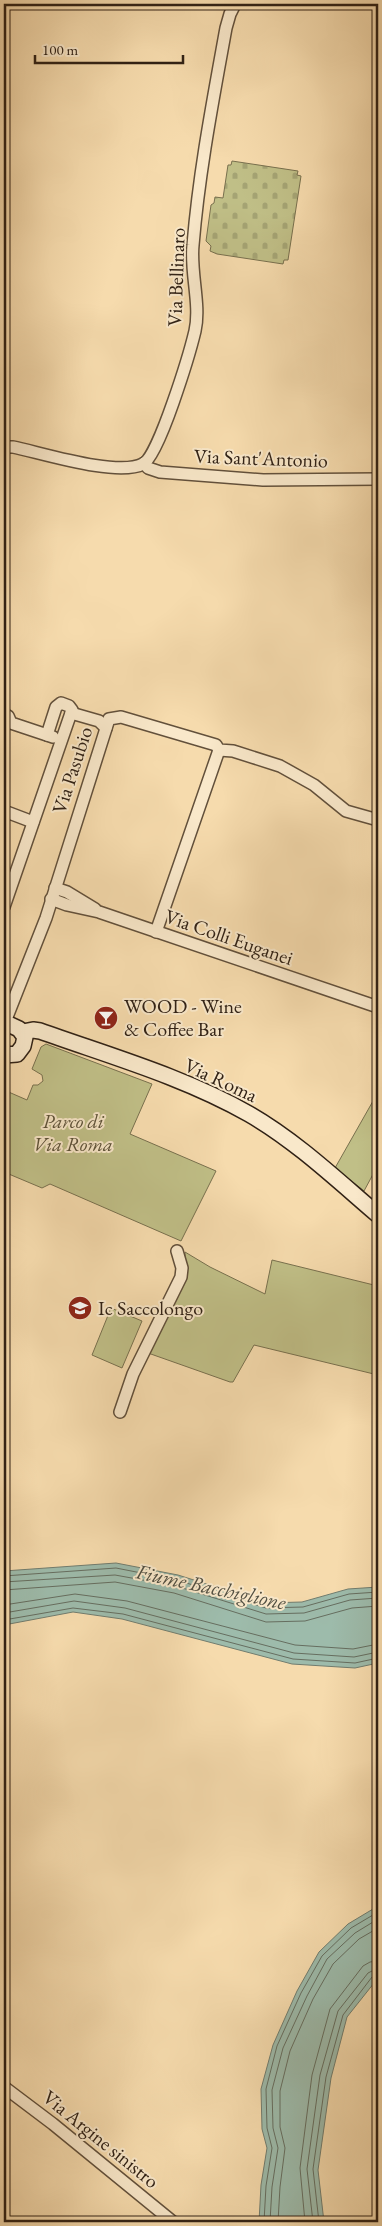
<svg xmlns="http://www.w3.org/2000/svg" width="382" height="2226" viewBox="0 0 382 2226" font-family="'EB Garamond',serif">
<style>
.green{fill:#c0bf87;stroke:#78704e}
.cemetery{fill:url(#cemetery-stones);stroke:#78704e}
.water{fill:#9dbbab;stroke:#717d6f}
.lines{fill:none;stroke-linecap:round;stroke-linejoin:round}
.shore{stroke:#666e60;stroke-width:1}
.street-casing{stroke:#62503b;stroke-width:14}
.secondary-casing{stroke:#302115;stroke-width:18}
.street{stroke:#f9e8ca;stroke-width:11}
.secondary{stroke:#f9e8ca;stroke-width:15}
.labels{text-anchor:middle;stroke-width:4;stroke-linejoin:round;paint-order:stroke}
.street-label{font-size:20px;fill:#302115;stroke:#f9e8ca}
.poi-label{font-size:20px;fill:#302115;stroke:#f9e8ca;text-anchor:start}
.park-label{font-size:20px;font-style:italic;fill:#5b5037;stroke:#f9e8ca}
.water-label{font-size:21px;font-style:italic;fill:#514f42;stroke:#f9e8ca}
</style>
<defs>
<pattern id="cemetery-stones" width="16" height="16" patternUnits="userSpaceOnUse" patternTransform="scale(1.25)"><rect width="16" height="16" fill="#c0bf87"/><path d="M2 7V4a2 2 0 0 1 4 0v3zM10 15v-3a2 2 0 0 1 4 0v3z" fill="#a5a474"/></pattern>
</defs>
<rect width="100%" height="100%" fill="#f6dbad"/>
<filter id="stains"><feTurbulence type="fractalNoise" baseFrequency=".004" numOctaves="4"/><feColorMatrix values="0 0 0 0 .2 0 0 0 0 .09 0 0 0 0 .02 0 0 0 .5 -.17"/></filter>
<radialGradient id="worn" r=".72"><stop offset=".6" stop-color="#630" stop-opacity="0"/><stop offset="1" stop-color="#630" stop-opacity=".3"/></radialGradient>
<!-- green -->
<g class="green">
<polygon points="46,1044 152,1084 130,1134 216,1171 181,1241 50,1184 42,1188 4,1172 4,1090 27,1100 33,1085 38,1085 43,1081 42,1075 32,1069 41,1047"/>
<polygon points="377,1094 378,1165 364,1191 335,1168"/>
<polygon points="185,1252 210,1267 265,1294 272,1260 378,1286 378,1375 254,1345 233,1382 230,1382 148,1353 185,1260"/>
<polygon points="111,1308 142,1321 122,1368 92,1355"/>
</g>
<!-- cemetery -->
<polygon class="cemetery" points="232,161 298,171 297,175 301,176 288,260 284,260 283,264 217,254 210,251 211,246 206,241 211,205 214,203 215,197 223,198 228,165 231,165"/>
<!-- water -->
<g class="water">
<polygon points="116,1563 178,1575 266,1603 302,1602 348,1589 378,1587 378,1663 355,1668 292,1664 122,1619 73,1612 4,1625 4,1571"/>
<polygon points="378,1906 378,1978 347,2017 331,2078 318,2170 324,2222 259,2222 261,2185 267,2148 262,2129 261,2089 273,2045 297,1991 319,1952 348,1924"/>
</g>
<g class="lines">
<!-- shore -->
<g class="shore">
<polyline points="4,1576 116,1568 177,1580 266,1608 303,1607 349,1594 378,1592"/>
<polyline points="4,1582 115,1575 176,1586 266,1614 304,1613 350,1600 378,1598"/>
<polyline points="4,1590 115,1582 174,1593 266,1622 305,1621 352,1608 378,1606"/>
<polyline points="4,1605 75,1594 127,1601 295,1645 353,1649 378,1644"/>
<polyline points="4,1613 74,1601 125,1608 294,1653 354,1657 378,1652"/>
<polyline points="4,1620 73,1608 123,1614 293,1659 355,1663 378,1658"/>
<polyline points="264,2222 266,2186 272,2148 267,2128 266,2089 277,2046 301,1993 322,1956 351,1928 378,1912"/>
<polyline points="270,2222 272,2187 278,2148 273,2128 272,2090 283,2048 307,1996 327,1959 355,1933 378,1919"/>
<polyline points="278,2222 280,2187 285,2148 280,2127 280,2091 290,2051 313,1999 333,1964 359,1939 378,1928"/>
<polyline points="305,2222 300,2168 312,2075 330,2009 363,1966 370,1962 378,1961"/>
<polyline points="313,2222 307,2169 320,2075 338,2011 368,1973 378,1968"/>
<polyline points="319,2222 313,2169 326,2077 343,2015 372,1977 378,1975"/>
</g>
<!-- street casing -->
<g class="street-casing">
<g id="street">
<path d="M4,447H13C42,453 117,477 143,464C159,456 190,352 195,331C201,305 190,272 193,245C199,172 213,100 226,28L230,14L235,4"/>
<polyline points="144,463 148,468 160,472 263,480 378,479"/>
<polyline points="71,713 99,721 106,728"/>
<polyline points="8,716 11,723 53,737"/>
<polyline points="4,811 33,822"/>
<polyline points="55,888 67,892 95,909"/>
<polyline points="51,899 67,905 99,912 378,1007"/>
<polyline points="4,907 72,710 69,706 61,703 56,707 47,735"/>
<polyline points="156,932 219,750"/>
<polyline points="5,1022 46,918 109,719 121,717 216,745 219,750 233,751 280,766 314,785 346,811 378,820"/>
<polyline points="120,1412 133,1374 181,1277 182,1268 177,1251"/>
<polyline points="4,2087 53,2124 173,2222"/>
</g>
</g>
<!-- secondary casing -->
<g class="secondary-casing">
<g id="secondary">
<polyline points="4,1022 19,1029 25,1037 23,1046 17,1054 4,1055"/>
<path d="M23,1032L33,1030L40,1031C110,1056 184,1077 249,1114C296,1141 337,1180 378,1215"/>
</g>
</g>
<!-- street -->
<use href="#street" class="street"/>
<!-- secondary -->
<use href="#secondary" class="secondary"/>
</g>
<!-- icons -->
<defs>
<g id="bar-disc" transform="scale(1.25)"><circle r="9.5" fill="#8f2418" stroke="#f9e8ca"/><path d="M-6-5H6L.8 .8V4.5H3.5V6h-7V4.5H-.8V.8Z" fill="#fff"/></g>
<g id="school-disc" transform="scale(1.25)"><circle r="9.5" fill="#8f2418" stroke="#f9e8ca"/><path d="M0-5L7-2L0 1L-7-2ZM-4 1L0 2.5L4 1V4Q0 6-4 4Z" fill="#fff"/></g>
</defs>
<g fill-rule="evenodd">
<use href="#bar-disc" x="106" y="1018"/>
<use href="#school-disc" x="80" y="1308"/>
</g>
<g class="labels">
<!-- street labels -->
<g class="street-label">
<text transform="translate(176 277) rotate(-88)" y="7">Via Bellinaro</text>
<text transform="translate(261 458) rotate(2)" y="7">Via Sant'Antonio</text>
<text transform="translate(72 770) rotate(-72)" y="7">Via Pasubio</text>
<text transform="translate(229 937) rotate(19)" y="7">Via Colli Euganei</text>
<text transform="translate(221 1080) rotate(25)" y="7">Via Roma</text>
<text transform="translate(101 2139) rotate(39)" y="7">Via Argine sinistro</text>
</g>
<!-- poi labels -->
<g class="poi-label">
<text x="124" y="1013">WOOD - Wine<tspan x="124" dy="23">&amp; Coffee Bar</tspan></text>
<text x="98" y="1315">Ic Saccolongo</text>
</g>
<!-- park labels -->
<g class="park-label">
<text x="73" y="1128">Parco di<tspan x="73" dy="23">Via Roma</tspan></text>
</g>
<!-- water labels -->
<g class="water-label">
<text transform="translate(211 1587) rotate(12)" y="7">Fiume Bacchiglione</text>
</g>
</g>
<!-- margin -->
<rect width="382" height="2226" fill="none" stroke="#f6dbad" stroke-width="20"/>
<rect x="5" y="5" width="372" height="2216" fill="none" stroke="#302115" stroke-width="2.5"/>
<rect x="10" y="10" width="362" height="2206" fill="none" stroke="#302115"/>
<!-- scale -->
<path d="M35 55v8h148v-8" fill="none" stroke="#302115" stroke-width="2.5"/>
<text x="42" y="55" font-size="15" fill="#302115" stroke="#f9e8ca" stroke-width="4" paint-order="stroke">100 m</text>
<rect width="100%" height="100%" filter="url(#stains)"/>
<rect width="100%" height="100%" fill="url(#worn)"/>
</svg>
